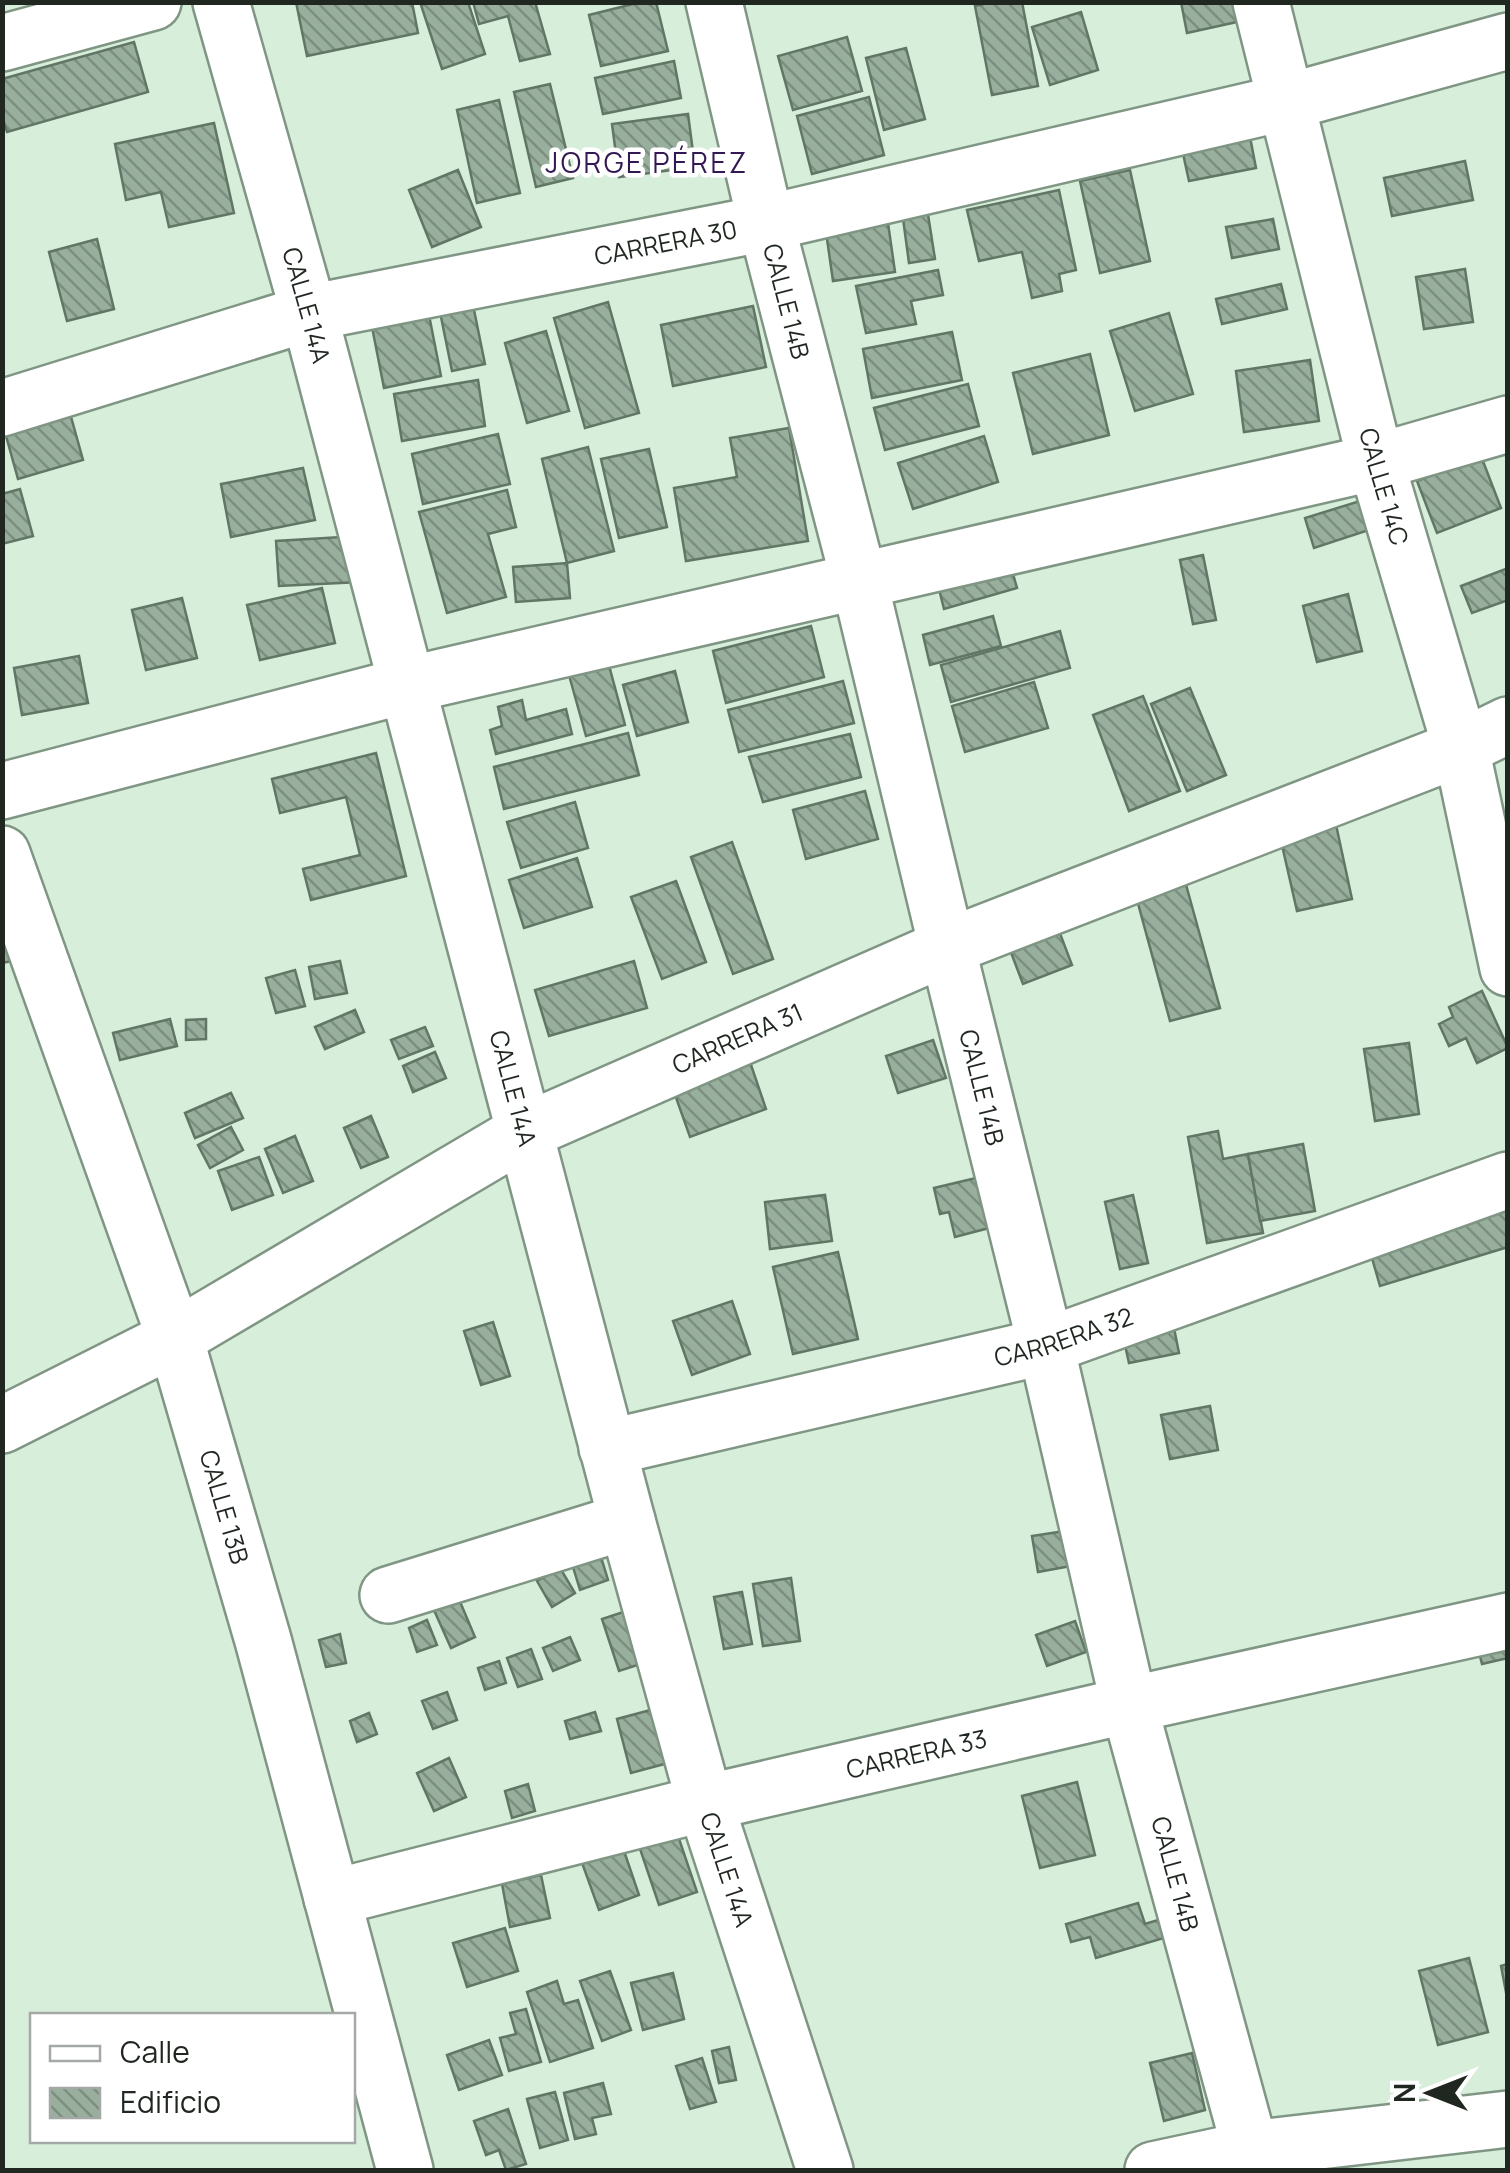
<svg xmlns="http://www.w3.org/2000/svg" width="1510" height="2173" viewBox="0 0 1510 2173" font-family="Manrope,sans-serif">
<style>
.building{fill:url(#building-back-hatch);stroke:#617665;stroke-width:2.5}
.lines{fill:none;stroke-linecap:round;stroke-linejoin:round}
.street-casing{stroke:#809684;stroke-width:60}
.street{stroke:#fff;stroke-width:55}
.labels{text-anchor:middle;stroke-width:9;stroke-linejoin:round;paint-order:stroke}
.street-label{font-size:25px;fill:#1f2720;stroke:#fff}
.neighbourhood-label{font-size:28px;letter-spacing:2.5px;fill:#331953;stroke:#fff}
</style>
<defs>
<pattern id="building-back-hatch" width="6" height="6" patternUnits="userSpaceOnUse" patternTransform="scale(2.5)"><rect width="6" height="6" fill="#99af9d"/><path d="M-1 5l2 2M0 0l6 6M5-1l2 2" fill="none" stroke="#7c8e80"/></pattern>
</defs>
<rect width="100%" height="100%" fill="#d7eedb"/>
<!-- building -->
<g class="building">
<polygon points="296,2 412,2 418,33 307,56"/>
<polygon points="430,2 468,2 485,54 442,69 421,5"/>
<polygon points="473,2 535,2 550,54 520,61 508,16 479,24"/>
<polygon points="641,2 656,2 668,51 601,66 589,15"/>
<polygon points="992,2 1022,2 1038,86 992,95 975,6"/>
<polygon points="1181,2 1243,2 1246,20 1187,33"/>
<polygon points="1081,12 1098,70 1050,85 1032,27"/>
<polygon points="847,37 862,91 793,110 778,56"/>
<polygon points="134,42 148,92 7,132 2,116 2,79"/>
<polygon points="906,48 925,119 884,130 866,58"/>
<polygon points="674,61 681,98 603,114 595,78"/>
<polygon points="550,84 573,178 536,187 514,92"/>
<polygon points="869,97 884,155 812,174 797,116"/>
<polygon points="499,100 520,193 477,203 457,110"/>
<polygon points="688,114 695,167 619,177 612,124"/>
<polygon points="214,123 234,213 169,227 161,192 126,200 115,144"/>
<polygon points="1250,137 1256,168 1189,181 1182,149"/>
<polygon points="1465,161 1473,200 1392,216 1384,178"/>
<polygon points="458,170 481,227 432,247 409,190"/>
<polygon points="1130,170 1150,261 1100,273 1080,181"/>
<polygon points="1059,190 1076,270 1059,274 1062,291 1032,298 1022,252 979,261 967,210"/>
<polygon points="927,208 935,259 909,263 902,211"/>
<polygon points="887,216 895,272 833,281 825,225"/>
<polygon points="1273,219 1279,249 1232,258 1226,227"/>
<polygon points="97,239 114,309 67,321 49,252"/>
<polygon points="1465,269 1473,322 1424,329 1416,277"/>
<polygon points="938,270 943,295 911,301 916,324 866,333 856,286"/>
<polygon points="1281,284 1287,309 1222,324 1216,299"/>
<polygon points="608,302 639,413 585,428 554,318"/>
<polygon points="473,305 485,364 452,371 440,312"/>
<polygon points="753,306 766,367 673,386 661,325"/>
<polygon points="1169,313 1193,394 1135,411 1110,331"/>
<polygon points="429,315 441,376 384,388 372,327"/>
<polygon points="546,331 569,411 527,423 505,343"/>
<polygon points="952,332 962,380 872,398 863,349"/>
<polygon points="1090,354 1109,435 1033,454 1013,373"/>
<polygon points="1310,360 1319,421 1244,432 1236,371"/>
<polygon points="478,380 485,426 402,441 394,394"/>
<polygon points="968,384 979,426 885,450 874,408"/>
<polygon points="68,406 83,460 18,479 3,425"/>
<polygon points="789,428 808,541 686,561 674,488 737,477 730,438"/>
<polygon points="498,434 510,484 423,504 412,454"/>
<polygon points="984,436 998,482 913,509 898,463"/>
<polygon points="588,447 614,551 567,563 542,459"/>
<polygon points="649,449 667,527 619,538 601,459"/>
<polygon points="1481,456 1501,508 1437,533 1417,481"/>
<polygon points="303,468 315,520 231,537 221,484"/>
<polygon points="20,489 33,536 2,544 2,494"/>
<polygon points="507,490 516,527 488,534 506,597 447,613 419,512"/>
<polygon points="1360,501 1369,530 1314,548 1305,518"/>
<polygon points="358,536 360,582 279,586 276,541"/>
<polygon points="1203,555 1216,620 1193,624 1180,560"/>
<polygon points="1008,556 1017,588 944,609 936,577"/>
<polygon points="567,563 570,598 516,602 513,567"/>
<polygon points="1508,568 1508,600 1472,613 1461,586"/>
<polygon points="322,588 335,643 260,660 247,605"/>
<polygon points="1348,594 1362,651 1317,662 1303,606"/>
<polygon points="182,598 197,658 146,670 132,610"/>
<polygon points="993,616 1001,646 930,665 923,635"/>
<polygon points="811,626 824,677 726,703 713,651"/>
<polygon points="1060,631 1070,668 951,702 941,665"/>
<polygon points="79,656 88,703 22,715 14,668"/>
<polygon points="607,658 625,725 586,736 567,668"/>
<polygon points="675,671 688,722 637,736 623,685"/>
<polygon points="843,681 854,723 739,752 728,710"/>
<polygon points="1034,682 1048,728 965,752 952,706"/>
<polygon points="1190,688 1226,775 1187,791 1151,704"/>
<polygon points="1143,696 1180,791 1129,811 1093,715"/>
<polygon points="522,700 526,720 566,709 572,734 496,754 490,730 502,726 498,707"/>
<polygon points="628,733 639,775 504,809 494,767"/>
<polygon points="850,734 861,777 763,802 749,757"/>
<polygon points="376,753 406,876 311,900 303,869 360,855 346,797 280,813 272,779"/>
<polygon points="865,791 878,839 806,859 793,810"/>
<polygon points="575,802 588,848 521,868 507,822"/>
<polygon points="1335,820 1352,899 1297,911 1279,832"/>
<polygon points="732,842 773,959 733,974 691,857"/>
<polygon points="577,858 592,907 524,928 509,880"/>
<polygon points="676,881 706,962 662,979 631,897"/>
<polygon points="1185,881 1220,1008 1170,1021 1136,896"/>
<polygon points="1056,923 1072,965 1023,984 1007,942"/>
<polygon points="2,927 12,961 2,963"/>
<polygon points="340,961 347,993 315,999 309,967"/>
<polygon points="634,961 647,1008 549,1036 535,990"/>
<polygon points="295,970 305,1006 276,1013 266,978"/>
<polygon points="1482,991 1508,1048 1477,1063 1466,1038 1449,1046 1439,1024 1453,1017 1449,1007"/>
<polygon points="355,1010 364,1032 325,1049 315,1027"/>
<polygon points="170,1019 177,1046 120,1060 113,1033"/>
<polygon points="206,1019 206,1039 186,1040 186,1020"/>
<polygon points="425,1027 433,1046 399,1059 391,1040"/>
<polygon points="933,1040 946,1078 898,1093 886,1056"/>
<polygon points="1409,1043 1419,1114 1375,1121 1364,1049"/>
<polygon points="435,1052 446,1078 413,1092 403,1066"/>
<polygon points="750,1062 766,1109 690,1137 673,1089"/>
<polygon points="231,1093 243,1118 195,1138 185,1113"/>
<polygon points="371,1116 388,1157 361,1168 344,1128"/>
<polygon points="231,1127 243,1150 210,1168 198,1145"/>
<polygon points="1218,1131 1223,1159 1248,1154 1263,1233 1207,1243 1188,1137"/>
<polygon points="295,1136 313,1181 283,1193 265,1149"/>
<polygon points="1303,1144 1315,1211 1260,1221 1248,1154"/>
<polygon points="259,1157 273,1195 232,1210 218,1171"/>
<polygon points="976,1178 989,1228 955,1237 949,1212 940,1214 934,1188"/>
<polygon points="825,1195 832,1241 770,1249 765,1202"/>
<polygon points="1133,1195 1148,1263 1120,1269 1105,1202"/>
<polygon points="1508,1201 1508,1247 1380,1286 1368,1244"/>
<polygon points="838,1252 858,1339 793,1354 773,1267"/>
<polygon points="732,1301 750,1354 692,1375 673,1321"/>
<polygon points="493,1322 510,1376 481,1385 464,1331"/>
<polygon points="1173,1323 1179,1353 1129,1363 1122,1332"/>
<polygon points="1210,1406 1218,1450 1170,1459 1161,1415"/>
<polygon points="1065,1531 1071,1566 1038,1572 1032,1536"/>
<polygon points="598,1547 608,1580 580,1590 570,1557"/>
<polygon points="560,1568 575,1593 552,1607 537,1581"/>
<polygon points="791,1578 800,1641 763,1646 753,1584"/>
<polygon points="742,1592 752,1644 724,1649 714,1597"/>
<polygon points="458,1597 475,1637 451,1648 433,1608"/>
<polygon points="629,1610 647,1662 619,1671 602,1619"/>
<polygon points="427,1620 437,1645 417,1652 409,1628"/>
<polygon points="1075,1621 1086,1652 1047,1666 1036,1635"/>
<polygon points="1474,1633 1508,1633 1508,1658 1482,1664"/>
<polygon points="340,1634 346,1663 326,1667 319,1640"/>
<polygon points="570,1637 580,1660 553,1671 543,1648"/>
<polygon points="531,1649 542,1679 518,1687 507,1658"/>
<polygon points="499,1661 506,1683 485,1690 478,1668"/>
<polygon points="447,1692 457,1720 433,1729 422,1701"/>
<polygon points="654,1709 668,1763 631,1773 617,1719"/>
<polygon points="595,1712 601,1731 570,1739 565,1721"/>
<polygon points="369,1713 377,1734 357,1742 350,1721"/>
<polygon points="449,1758 466,1797 434,1811 417,1773"/>
<polygon points="1077,1782 1095,1855 1040,1868 1022,1796"/>
<polygon points="528,1784 535,1811 512,1818 505,1791"/>
<polygon points="675,1827 697,1892 659,1905 637,1840"/>
<polygon points="622,1845 639,1895 599,1910 581,1860"/>
<polygon points="541,1875 550,1918 510,1927 502,1884"/>
<polygon points="1138,1903 1145,1924 1158,1920 1164,1938 1096,1958 1090,1937 1071,1942 1066,1924"/>
<polygon points="505,1928 518,1971 467,1987 453,1943"/>
<polygon points="1469,1958 1488,2032 1438,2045 1419,1971"/>
<polygon points="1508,1964 1508,2003 1501,1966"/>
<polygon points="610,1971 631,2030 602,2041 580,1981"/>
<polygon points="673,1973 684,2019 643,2030 631,1983"/>
<polygon points="557,1981 564,2004 578,2000 593,2048 550,2062 527,1992"/>
<polygon points="526,2009 541,2062 509,2071 500,2038 516,2034 510,2013"/>
<polygon points="489,2040 502,2075 459,2090 447,2055"/>
<polygon points="729,2047 736,2080 719,2083 712,2051"/>
<polygon points="1192,2053 1205,2110 1164,2121 1150,2063"/>
<polygon points="702,2058 716,2102 690,2109 676,2066"/>
<polygon points="603,2083 611,2114 592,2118 596,2134 575,2139 564,2093"/>
<polygon points="555,2092 568,2140 540,2148 527,2099"/>
<polygon points="508,2109 526,2164 506,2170 499,2150 486,2155 474,2121"/>
</g>
<g class="lines">
<!-- street casing -->
<g class="street-casing">
<g id="street">
<path id="s1" d="M221,2L309,313L627,1521L705,1803L825,2170"/>
<path id="s2" d="M714,2L766,223L859,580L947,947L1046,1346L1129,1705L1256,2170"/>
<path id="s3" d="M1261,2L1376,462L1461,748L1508,968"/>
<polyline points="2,43 153,2"/>
<path id="s4" d="M2,408L309,313L766,223L1287,102L1508,41"/>
<polyline points="2,791 407,685 1376,462 1508,424"/>
<path id="s5" d="M2,854L175,1338L263,1640L405,2170"/>
<path id="s6" d="M2,1425L175,1338L524,1132L947,947L1461,748L1508,725"/>
<path id="s7" d="M607,1448L1046,1346L1508,1180"/>
<polyline points="388,1595 627,1521"/>
<path id="s8" d="M332,1898L705,1803L1129,1705L1508,1621"/>
<polyline points="1153,2170 1251,2149 1508,2119"/>
</g>
</g>
<!-- street -->
<use href="#street" class="street"/>
</g>
<g class="labels">
<!-- street labels -->
<g class="street-label">
<text dy="9" stroke="none"><textPath href="#s4" startOffset="685">CARRERA 30</textPath></text>
<text dy="9" stroke="none"><textPath href="#s2" startOffset="308">CALLE 14B</textPath></text>
<text dy="9" stroke="none"><textPath href="#s1" startOffset="315">CALLE 14A</textPath></text>
<text dy="9" stroke="none"><textPath href="#s3" startOffset="500">CALLE 14C</textPath></text>
<text dy="9" stroke="none"><textPath href="#s6" startOffset="832">CARRERA 31</textPath></text>
<text dy="9" stroke="none"><textPath href="#s2" startOffset="1118">CALLE 14B</textPath></text>
<text dy="9" stroke="none"><textPath href="#s1" startOffset="1125">CALLE 14A</textPath></text>
<text dy="9" stroke="none"><textPath href="#s7" startOffset="470">CARRERA 32</textPath></text>
<text dy="9" stroke="none"><textPath href="#s5" startOffset="690">CALLE 13B</textPath></text>
<text dy="9" stroke="none"><textPath href="#s8" startOffset="602">CARRERA 33</textPath></text>
<text dy="9" stroke="none"><textPath href="#s1" startOffset="1935">CALLE 14A</textPath></text>
<text dy="9" stroke="none"><textPath href="#s2" startOffset="1928">CALLE 14B</textPath></text>
</g>
<!-- neighbourhood labels -->
<g class="neighbourhood-label">
<text x="647" y="173">JORGE PÉREZ</text>
</g>
</g>
<!-- border -->
<rect width="1510" height="2173" fill="none" stroke="#1f2720" stroke-width="10"/>
<!-- legend -->
<rect x="30" y="2013" width="325" height="130" fill="#ffffff" stroke="#a5a9a6" stroke-width="2.5"/>
<rect x="50" y="2046" width="50" height="15" fill="#ffffff" stroke="#a5a9a6" stroke-width="2.5"/>
<text x="120" y="2063" font-size="30" fill="#1f2720">Calle</text>
<rect x="50" y="2088" width="50" height="30" fill="url(#building-back-hatch)" stroke="#a5a9a6" stroke-width="2.5"/>
<text x="120" y="2113" font-size="30" fill="#1f2720">Edificio</text>
<!-- north arrow -->
<g transform="translate(1430 2093) rotate(270)" stroke="#ffffff" stroke-width="8" paint-order="stroke">
<path d="M0-8L18 38L0 25L-18 38Z" fill="#1f2720"/>
<text y="-15" font-size="28" font-weight="bold" text-anchor="middle" fill="#1f2720">N</text>
</g>
</svg>
